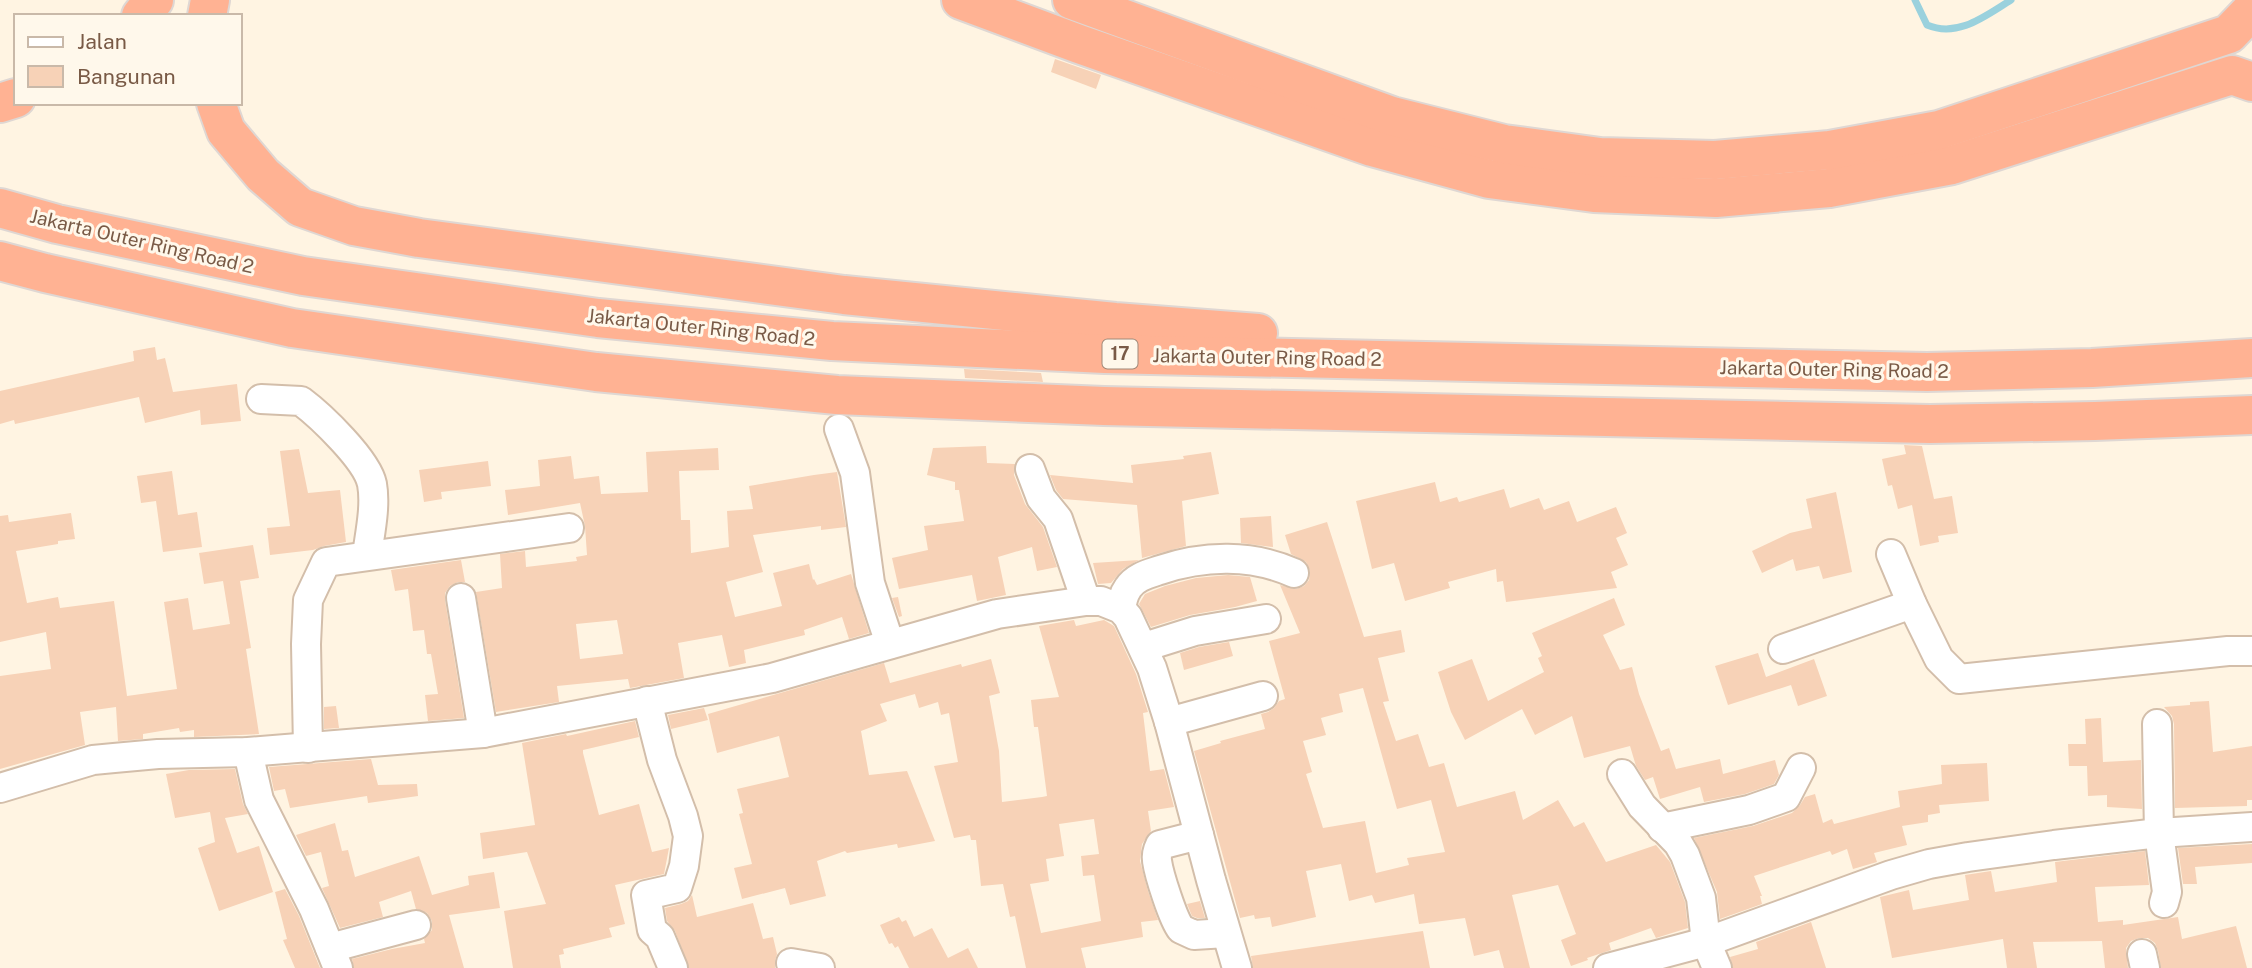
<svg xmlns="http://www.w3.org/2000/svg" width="2252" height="968" viewBox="0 0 2252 968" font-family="'Public Sans',sans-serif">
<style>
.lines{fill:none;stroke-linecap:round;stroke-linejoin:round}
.stream{stroke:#9ad1dd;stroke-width:7}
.building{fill:#f7d2b7;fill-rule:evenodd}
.minor-casing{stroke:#d3beaa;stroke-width:32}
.highway-casing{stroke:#dfd7d3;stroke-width:42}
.minor{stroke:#fff;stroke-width:28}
.highway{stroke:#ffb293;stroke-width:38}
.labels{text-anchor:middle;stroke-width:6;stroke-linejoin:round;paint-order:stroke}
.shield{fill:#fff8eb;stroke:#a18978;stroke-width:2}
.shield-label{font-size:18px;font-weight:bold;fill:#795a46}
.street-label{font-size:19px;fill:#795a46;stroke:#fff8eb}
</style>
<rect width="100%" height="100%" fill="#fff4e2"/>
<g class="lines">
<!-- stream -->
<path class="stream" d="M1915,0L1927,25C1958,38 1985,16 2011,0"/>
</g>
<!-- building -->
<g class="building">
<polygon points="1055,59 1101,75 1096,89 1051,72"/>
<polygon points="155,347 157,360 165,358 173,392 237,384 241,421 201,425 200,410 145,423 139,397 15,424 14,420 0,424 0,391 134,361 133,351"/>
<polygon points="964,369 1041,373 1043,382 965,378"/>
<polygon points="1904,445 1922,446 1934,499 1952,496 1958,533 1938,536 1939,542 1920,546 1912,505 1898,509 1892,485 1888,486 1882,459 1906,454"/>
<polygon points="986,446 987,463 1015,464 1014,475 1025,504 1043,527 1057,567 1037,571 1032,547 998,557 1006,595 977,601 972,575 899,589 892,558 928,550 924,526 964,521 959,490 955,490 955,482 927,475 933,448"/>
<path d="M718,448L719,470L679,471L681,520H690L691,553L729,547L727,511L753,509L749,486L814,475L837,472L846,527L821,530V526L753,535L763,572L726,582L735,617L782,606L773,573L809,564L813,580L814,579L817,585L851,574L869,633L849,639L842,617L804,630L805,635L744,650L746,663L729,667L722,635L678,643L684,678L630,688L628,679L557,686L559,702L496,712L476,592L502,588L500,554L525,551L526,567L577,561L576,557L587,555L585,526L580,503L508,515L505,490L540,486L538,460L571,456L574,479L599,476L601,494L648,492L646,452ZM617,620L623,654L580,659L576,624Z"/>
<polygon points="299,449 308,493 340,490 346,542 324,546 313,550 270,555 267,528 290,526 280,451"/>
<polygon points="1211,452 1219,494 1182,501 1186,546 1142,558 1137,505 1063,499 1056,490 1050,475 1133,483 1131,465 1184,459 1183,456"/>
<polygon points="488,461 491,486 441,492 442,499 424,502 419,470"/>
<polygon points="172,471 178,515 197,512 202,547 163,552 156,501 141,503 137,476"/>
<polygon points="1435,482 1440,502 1457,497 1459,502 1504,489 1510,508 1539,498 1544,510 1569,501 1577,522 1616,507 1627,533 1616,538 1628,565 1611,572 1617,588 1506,602 1503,581 1497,582 1496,569 1448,582 1450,588 1405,601 1394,563 1372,569 1356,501"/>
<polygon points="1836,492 1852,572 1823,579 1819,566 1796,571 1793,559 1762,573 1752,551 1790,533 1812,528 1806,499"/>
<polygon points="71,513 75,539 58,541 58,544 16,551 27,603 58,597 60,608 114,601 127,696 177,689 164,602 188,598 193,630 230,624 223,581 204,584 199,553 253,545 259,578 240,581 251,648 246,649 259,734 194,737 194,730 180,732 179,728 143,734 143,739 118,741 116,707 80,712 85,745 0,769 0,676 51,669 46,632 0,642 0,516 8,515 9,522"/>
<polygon points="1271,516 1273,547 1241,543 1240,518"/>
<path d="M1327,522L1364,637L1401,630L1405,652L1378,658L1389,701L1383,702L1396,741L1418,734L1429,767L1444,763L1457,807L1515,791L1523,820L1558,800L1574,827L1584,822L1606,862L1656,845L1670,862L1685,902L1688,928L1656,938L1651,928L1609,943L1611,950L1587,958L1588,960L1571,966L1561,940L1576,934L1558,885L1512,895L1530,968H1504L1499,950L1474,956L1465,918L1419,924L1414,894L1375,903L1372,895L1349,901L1341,864L1306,871L1316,917L1272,927L1270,917L1255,919L1254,915L1240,918L1194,751L1221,743L1220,741L1265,729L1261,714L1268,712L1274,708L1279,701L1285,699L1269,641L1300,633L1280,585L1296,589L1304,586L1309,580L1310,571L1306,562L1291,554L1285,535ZM1363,688L1397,809L1431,800L1445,852L1407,858L1409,865L1376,873L1365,821L1323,828L1306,774L1312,772L1303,741L1326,735L1321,718L1343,712L1339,694Z"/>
<polygon points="461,560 465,582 458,582 450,586 445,593 445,600 464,718 428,721 425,695 438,694 431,654 427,654 424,630 413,631 408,589 395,591 391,570"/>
<polygon points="1139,560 1123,569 1111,583 1098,584 1093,563"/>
<polygon points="1228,575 1250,577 1257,601 1235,607 1190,615 1151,627 1139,604 1145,594 1165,586 1196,578"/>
<polygon points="898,597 902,616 899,617 892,598"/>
<polygon points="1614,598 1625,625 1603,635 1620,670 1632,667 1639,694 1661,751 1669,748 1676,769 1720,759 1723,774 1775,760 1779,775 1774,784 1745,794 1704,802 1700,787 1660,799 1653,777 1645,780 1636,766 1630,746 1584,758 1572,716 1535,735 1522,709 1465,740 1451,712 1438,672 1472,659 1488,701 1544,672 1538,658 1542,656 1532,633"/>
<path d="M1074,620L1076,626L1104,620L1114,626L1136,674L1148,712L1143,713L1150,771L1164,769L1174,807L1148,811L1151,831L1142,844L1140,861L1148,891L1158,920L1141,922L1143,937L1081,948L1086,968H1026L1015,916L1010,917L1003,884L981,886L976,840H971L970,835L954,838L934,766L958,762L949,713L941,715L938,702L919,708L915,694L880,704L887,721L861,731L869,775L907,771L935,841L898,848L897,844L847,853L845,851L817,861L826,896L790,905L785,888L742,899L734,868L752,864L739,814L743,813L737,789L789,777L779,736L717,753L708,714L884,663L890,683L961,664L962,667L991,659L1000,693L989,696L999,751L1002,802L1042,797L1047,796L1038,727H1034L1031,700L1059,697L1039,626ZM1094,819L1099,854L1081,856L1083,876L1094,875L1101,921L1041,933L1030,884L1049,881L1046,859L1064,856L1059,824Z"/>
<polygon points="1229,642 1233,656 1184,670 1180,653 1199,647"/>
<polygon points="1758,653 1766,677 1814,659 1827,696 1798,706 1791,685 1728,705 1715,666"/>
<polygon points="2209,701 2213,752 2252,746 2252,800 2247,800 2247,806 2175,808 2174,724 2172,716 2164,707 2190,705 2190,702"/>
<polygon points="336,706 339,728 324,729 324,707"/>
<polygon points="704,708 708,720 671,729 668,715"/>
<polygon points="2101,718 2103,762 2141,760 2142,809 2107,807 2107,795 2088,796 2087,766 2069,766 2068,744 2086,744 2085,719"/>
<polygon points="635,721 639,737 583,750 583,753 599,815 639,804 652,852 669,848 664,874 615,885 625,924 609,928 612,937 563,949 564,954 559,955 561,968 513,968 504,911 546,904 527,852 483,859 480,833 535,825 522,743 566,734 567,736"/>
<polygon points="371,759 378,785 417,784 418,796 368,803 367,796 290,808 285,789 274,791 269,767"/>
<polygon points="1987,763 1989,801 1939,805 1940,813 1928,815 1928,822 1902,826 1907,845 1874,853 1877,862 1853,869 1847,849 1832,855 1830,851 1754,876 1762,896 1760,896 1762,904 1720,919 1717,892 1694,838 1753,826 1792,813 1800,805 1805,797 1815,794 1823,823 1832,819 1834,824 1900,807 1898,791 1942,784 1941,765"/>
<polygon points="235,769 243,804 248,814 225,818 237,853 259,846 273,892 219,911 198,848 215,842 210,812 175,818 166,774 189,770"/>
<polygon points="335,823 342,851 348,850 355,877 419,856 432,895 469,885 468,876 494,872 500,908 449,915 464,968 354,968 352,959 392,949 425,943 424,939 432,930 432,921 427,913 416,909 411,891 379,902 383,917 340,928 322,888 329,886 321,852 306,856 296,835"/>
<polygon points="2252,844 2252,863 2195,867 2197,884 2183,884 2178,848"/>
<polygon points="2145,851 2149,885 2095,887 2098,922 2123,920 2123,925 2178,917 2182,939 2236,926 2247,968 2161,968 2158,951 2155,943 2148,938 2139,938 2131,941 2126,948 2128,968 2105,968 2102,941 2033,942 2037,968 2007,968 2003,939 1892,958 1880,897 1909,890 1913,910 1969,900 1965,875 1991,871 1995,892 2057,882 2055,862"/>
<polygon points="285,889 299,916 320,968 295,968 283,940 287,939 275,892"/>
<polygon points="692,895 697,917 753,903 763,939 773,937 777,954 775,961 775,968 689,968 675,931 667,921 665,908 681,904 688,901"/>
<polygon points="1200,901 1205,918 1197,918 1192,916 1187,904"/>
<polygon points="899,917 902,922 906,920 914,937 932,928 948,958 968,948 978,968 909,968 898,946 895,948 892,943 889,944 880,925"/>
<polygon points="1811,922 1826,968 1733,968 1730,957 1758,949 1756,942"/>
<polygon points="1423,931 1430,968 1253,968 1251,956"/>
</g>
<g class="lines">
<!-- minor casing -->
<g class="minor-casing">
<g id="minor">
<path d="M261,399L301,401C321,416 367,460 372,484C376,506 370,533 367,555"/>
<polyline points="839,429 855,473 870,583 890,644"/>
<polyline points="1030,469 1041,498 1058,519 1086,601"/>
<polyline points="1891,554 1912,604 1939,659 1959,679 2228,651 2252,651"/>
<polyline points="461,598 483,733"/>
<path d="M1121,609C1122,602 1123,595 1128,588C1135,577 1148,574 1160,570C1204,555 1252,554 1294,573"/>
<polyline points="1144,647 1195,631 1266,619"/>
<polyline points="1783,649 1912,604"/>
<polyline points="647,701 662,760 683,816 688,836 684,866 677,888 646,895 652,930 660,937 673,968"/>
<polyline points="1169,722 1263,696"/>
<polyline points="2157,724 2159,833 2167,892 2164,903"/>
<polyline points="308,748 306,644 308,600 326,562 569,528"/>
<polyline points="248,752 259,800 314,909 338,968"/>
<polyline points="1622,774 1642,806 1678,843 1685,855 1701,898 1706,942 1717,968"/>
<polyline points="0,788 93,760 114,758 158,754 248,752 483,733 772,678 997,614 1086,601 1101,601 1121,609 1128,617 1152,668 1169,722 1211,880 1237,968"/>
<polyline points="1662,828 1749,810 1786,797 1801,768"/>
<path d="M1199,835L1160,845C1157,851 1156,855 1157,861C1159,875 1173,919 1181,929L1194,935L1226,933"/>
<polyline points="330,948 416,925"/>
<polyline points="2142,954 2145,968"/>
<polyline points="791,963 820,968"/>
<polyline points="1608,968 1706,942 1891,875 1929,864 1968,857 2054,845 2159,833 2252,827"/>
</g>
</g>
<!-- highway casing -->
<g class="highway-casing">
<g id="highway">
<polyline points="961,0 1079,44 1372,147 1489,179 1594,193 1716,198 1829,188 1952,165 2232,75 2252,82"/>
<polyline points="1072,0 1392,116 1504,144 1600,157 1715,160 1830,150 1939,130 2229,34 2252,10"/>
<polyline points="141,16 154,0"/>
<polyline points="207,16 210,0"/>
<polyline points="0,103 16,98"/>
<polyline points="216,103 226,131 263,175 300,207 354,226 419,238 844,295 1115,322 1258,333"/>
<polyline points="0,208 57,224 303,276 598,318 832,341 1105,354 1927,372 2092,368 2252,358"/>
<polyline points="0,261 45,273 292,328 596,372 837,395 1104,406 1930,424 2095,421 2252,415"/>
</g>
</g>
<!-- minor -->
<use href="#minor" class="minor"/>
<!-- highway -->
<use href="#highway" class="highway"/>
</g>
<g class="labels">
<!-- shield labels -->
<rect class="shield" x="1102.5" y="339.5" width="35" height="29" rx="5"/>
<g class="shield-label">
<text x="1120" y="360">17</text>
</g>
<!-- street labels -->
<g class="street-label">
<text transform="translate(142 241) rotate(13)" y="7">Jakarta Outer Ring Road 2</text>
<text transform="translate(701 327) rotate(6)" y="7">Jakarta Outer Ring Road 2</text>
<text transform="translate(1267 357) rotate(1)" y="7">Jakarta Outer Ring Road 2</text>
<text transform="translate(1834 369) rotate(1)" y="7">Jakarta Outer Ring Road 2</text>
</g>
</g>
<!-- legend -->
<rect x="14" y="14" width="228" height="91" fill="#fff8eb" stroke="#c9b9a9" stroke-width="2"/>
<rect x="28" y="37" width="35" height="10" fill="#ffffff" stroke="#c9b9a9" stroke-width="2"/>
<text x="77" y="49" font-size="21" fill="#795a46">Jalan</text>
<rect x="28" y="66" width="35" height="21" fill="#f7d2b7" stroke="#c9b9a9" stroke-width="2"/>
<text x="77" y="84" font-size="21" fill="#795a46">Bangunan</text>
</svg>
